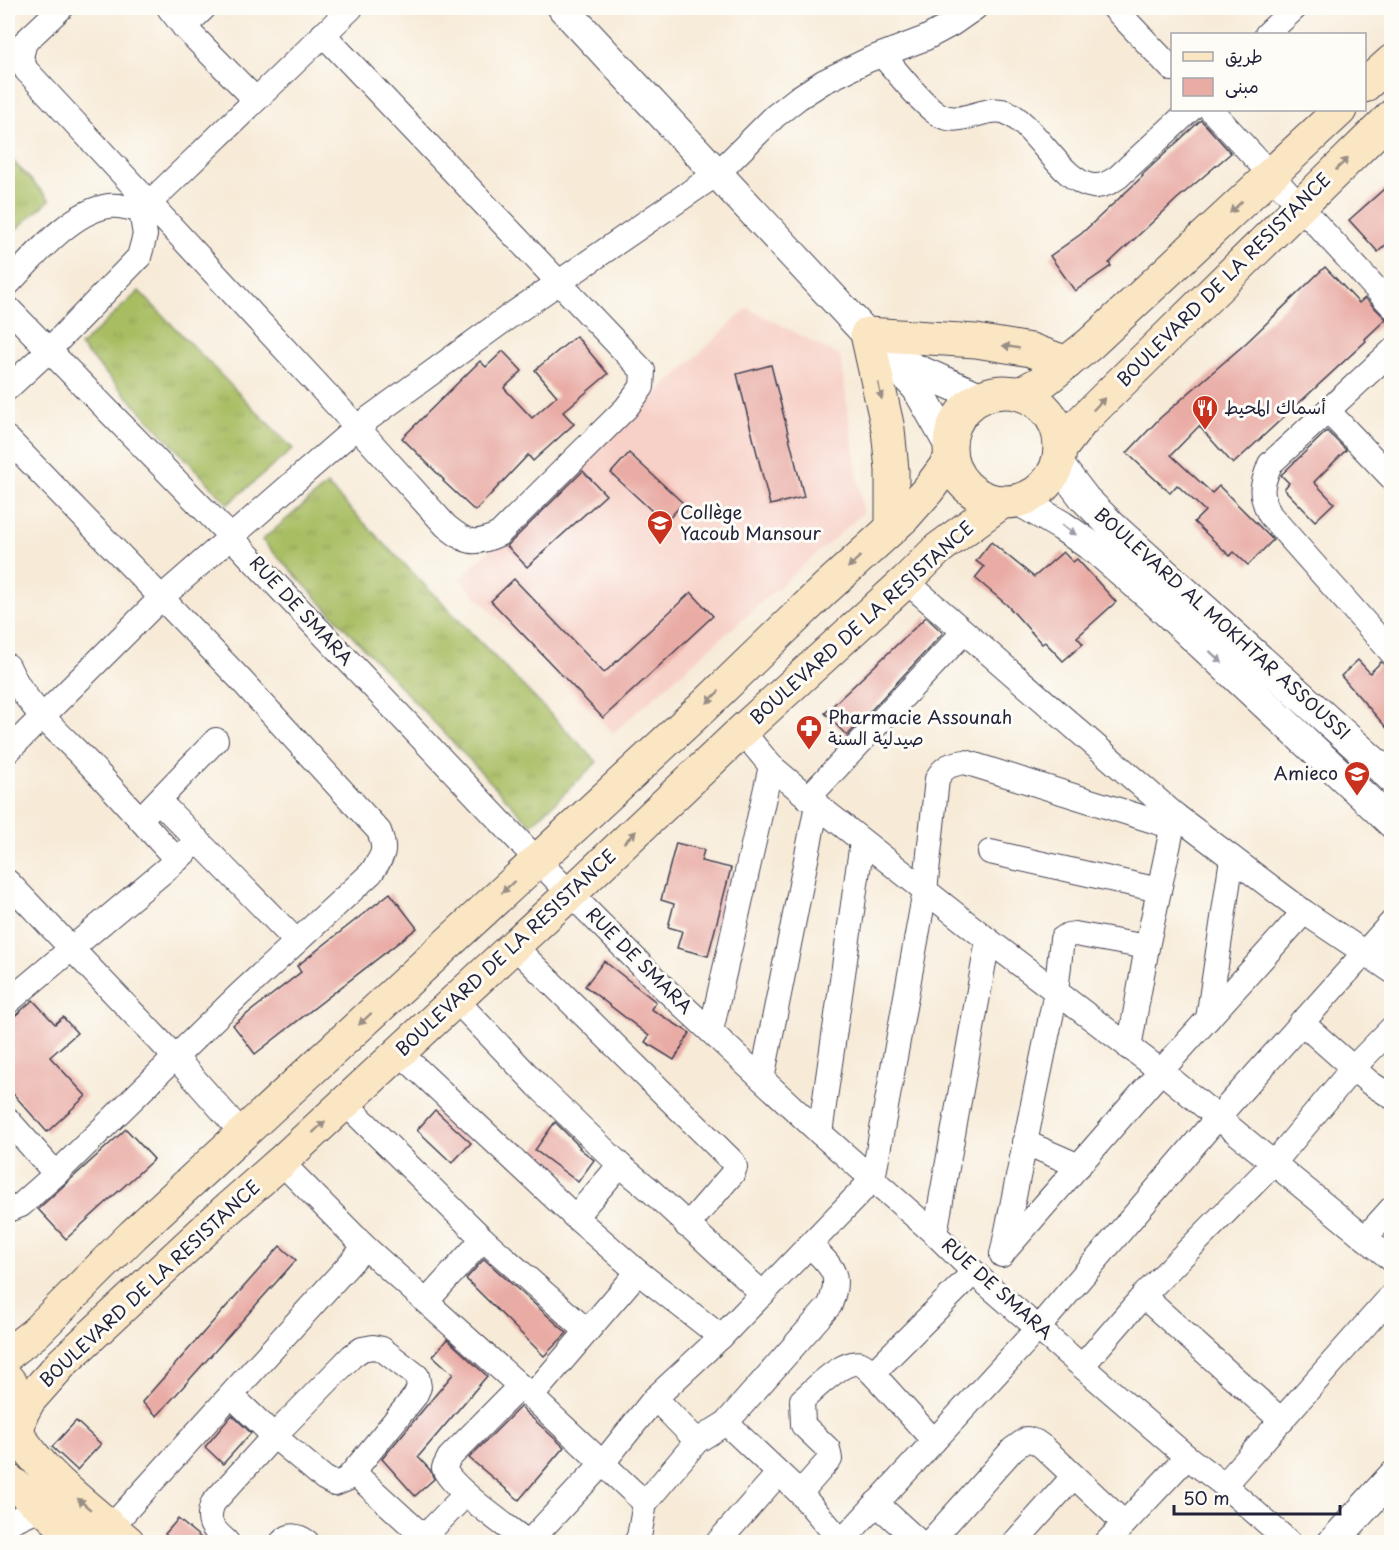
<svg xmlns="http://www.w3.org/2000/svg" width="1399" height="1550" viewBox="0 0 1399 1550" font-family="'Playpen Sans','Playpen Sans Arabic',sans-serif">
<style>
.built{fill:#f7d1c8}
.grass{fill:url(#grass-tufts);stroke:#65704e;stroke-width:1.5}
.building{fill:#e9aca5}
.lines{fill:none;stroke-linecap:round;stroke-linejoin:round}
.minor-casing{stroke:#424053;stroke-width:26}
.tertiary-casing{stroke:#424053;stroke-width:32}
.secondary-casing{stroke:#424053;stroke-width:35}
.minor{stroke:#fff;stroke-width:24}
.tertiary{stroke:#fff;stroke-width:30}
.secondary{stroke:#fbe6c3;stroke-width:33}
.oneway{fill:#998e86}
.oneway2{fill:#9c9ca7}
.labels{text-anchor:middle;stroke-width:6;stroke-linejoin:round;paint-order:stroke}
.street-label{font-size:18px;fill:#22223b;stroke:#fdfcf7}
.poi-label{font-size:18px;fill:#22223b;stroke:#fdfcf7;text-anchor:start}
</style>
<defs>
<pattern id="grass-tufts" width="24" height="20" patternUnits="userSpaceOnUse" patternTransform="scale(1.5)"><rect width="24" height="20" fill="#a8bd62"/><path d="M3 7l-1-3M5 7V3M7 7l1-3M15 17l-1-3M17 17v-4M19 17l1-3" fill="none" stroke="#90a256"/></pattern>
</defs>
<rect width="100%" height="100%" fill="#fdfcf7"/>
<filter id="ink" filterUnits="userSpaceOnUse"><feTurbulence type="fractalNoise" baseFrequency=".0167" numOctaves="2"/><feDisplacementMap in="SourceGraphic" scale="12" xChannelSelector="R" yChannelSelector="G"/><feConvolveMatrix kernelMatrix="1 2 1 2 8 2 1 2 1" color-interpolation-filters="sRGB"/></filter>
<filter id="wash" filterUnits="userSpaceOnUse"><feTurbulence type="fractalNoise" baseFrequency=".008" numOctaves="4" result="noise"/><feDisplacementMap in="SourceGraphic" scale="24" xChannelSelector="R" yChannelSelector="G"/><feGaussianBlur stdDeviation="1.35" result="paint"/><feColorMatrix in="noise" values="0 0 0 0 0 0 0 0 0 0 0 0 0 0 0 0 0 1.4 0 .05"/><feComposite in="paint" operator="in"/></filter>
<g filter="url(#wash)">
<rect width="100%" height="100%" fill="#f7ebd8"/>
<!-- built -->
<polygon class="built" points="748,308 840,356 863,513 613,733 459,579"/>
<!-- grass -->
<g class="grass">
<polygon points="8,156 50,200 8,236"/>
<polygon points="139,291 293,449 228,504 80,346"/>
<polygon points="327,485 597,762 531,825 262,540"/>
</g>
<g id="blocks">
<!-- building -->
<g class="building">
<polygon points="1201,120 1231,153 1177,199 1109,263 1111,266 1075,291 1050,256 1081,234 1143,176 1142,175"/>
<polygon points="1392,182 1392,239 1378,252 1349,220"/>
<polygon points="1325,267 1359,303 1365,298 1386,319 1365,339 1366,341 1233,464 1199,426 1171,455 1212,493 1219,486 1273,540 1248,565 1234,552 1230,556 1194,522 1205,511 1177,485 1170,493 1127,453 1160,418 1246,343"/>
<polygon points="576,336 608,374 563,412 574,424 533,461 528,455 475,511 443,481 444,480 402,438 480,361 486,367 503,351 522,371 504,388 532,418 557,396 535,370"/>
<polygon points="771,365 804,497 770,505 737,374"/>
<polygon points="1327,431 1346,450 1314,482 1334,503 1315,521 1284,489 1289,483 1281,475"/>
<polygon points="629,453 683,503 665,523 611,473"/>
<polygon points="583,471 606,495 527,567 507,546"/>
<polygon points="991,542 1034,577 1063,552 1073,562 1077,559 1116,602 1077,637 1083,644 1063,661 1045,642 1042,644 1007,605 975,578 984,567 976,561"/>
<polygon points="514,579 604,673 691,592 713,616 603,718 491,601"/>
<polygon points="926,617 943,633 847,736 825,713"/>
<polygon points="1358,660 1370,673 1381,662 1392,671 1392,734 1341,676"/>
<polygon points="676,843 704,850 701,861 731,868 708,956 677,948 682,931 668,927 674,904 661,900"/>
<polygon points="390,893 417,928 255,1054 233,1025 301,972 297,966"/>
<polygon points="604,961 656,1002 651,1009 690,1033 674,1060 645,1042 649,1036 585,986"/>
<polygon points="33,1000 55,1024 63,1017 77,1033 50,1057 86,1096 47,1132 8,1088 8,1022"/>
<polygon points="435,1110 471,1143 452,1163 417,1130"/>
<polygon points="555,1122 580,1147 579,1148 594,1160 578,1182 535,1150"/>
<polygon points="126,1129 154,1159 66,1239 38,1209"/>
<polygon points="280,1246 296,1260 157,1416 142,1402"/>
<polygon points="484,1259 567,1333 544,1356 466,1279"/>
<polygon points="447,1339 487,1376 418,1457 430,1470 434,1479 415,1496 382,1459 453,1374 433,1356"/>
<polygon points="520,1407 564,1447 519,1500 469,1458"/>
<polygon points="232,1415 251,1433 223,1464 205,1447"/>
<polygon points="76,1421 101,1444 77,1470 52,1447"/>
<polygon points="178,1519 206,1542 174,1542 165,1534"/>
</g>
</g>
</g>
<g filter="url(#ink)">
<use href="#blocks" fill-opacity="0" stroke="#424053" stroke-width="1.5"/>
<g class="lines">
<!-- minor casing -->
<g class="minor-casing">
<g id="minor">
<path d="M61,8L25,42L21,57L26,70L357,427L446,526C467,543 474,546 499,534L626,408L642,387L643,371L323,34"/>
<polyline points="169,8 184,27 255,99"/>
<polyline points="1114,8 1172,69"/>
<polyline points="184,27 204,8"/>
<polyline points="1267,34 1295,8"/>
<path d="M882,55C897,71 917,99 935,112C944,119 955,120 966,117C977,115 994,107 1006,112C1035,124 1062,183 1093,186C1102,187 1111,182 1118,177L1190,110"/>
<polyline points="1211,110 1392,306"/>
<polyline points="141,211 351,8"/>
<path d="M8,284C33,258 71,211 109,206C120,205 131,208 141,211"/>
<polyline points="8,308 231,537 537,860 666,990 820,1133 935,1234 982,1280 1187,1457 1224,1485 1289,1542"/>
<path d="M1392,351L1270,464C1261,487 1259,493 1270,515L1392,653"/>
<polyline points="8,388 48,351 139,257 145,235 141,211"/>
<polyline points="1328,411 1392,478"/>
<path d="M8,439L239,678L379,831C387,852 383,855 371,873L239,995L56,1174L21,1205L8,1210"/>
<polyline points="906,581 1175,815 1304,912 1392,971"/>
<path d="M8,666C26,708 66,738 96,771C124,801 150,831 177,860"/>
<polyline points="742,731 771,766 817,805 988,940 1161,1071 1392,1260"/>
<polyline points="8,751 161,598 357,427 507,318 718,173 775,116 798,98 823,82 868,60 926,38 952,24 975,8"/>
<polyline points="808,798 964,632"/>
<polyline points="159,801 296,941"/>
<polyline points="147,812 216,740"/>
<polyline points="990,852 1159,890"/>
<polyline points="8,882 175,1057 242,1133"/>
<polyline points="514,946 733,1162 735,1167 733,1173 687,1226"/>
<polyline points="456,1000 538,1086 620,1165 649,1189 763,1294"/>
<polyline points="8,1002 177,860 198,840"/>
<polyline points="1208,1019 1232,858"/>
<polyline points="1301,1022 1370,1083 1392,1097"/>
<polyline points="711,1031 771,766"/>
<polyline points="1129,1048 1147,947"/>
<polyline points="399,1052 575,1217 638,1272 721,1337"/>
<polyline points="762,1079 817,805"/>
<polyline points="345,1103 483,1239 587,1331"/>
<polyline points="8,1120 56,1174"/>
<polyline points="820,1133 862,842"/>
<polyline points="1024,1142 1079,1166"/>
<polyline points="281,1162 365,1247 520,1386 645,1503"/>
<polyline points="575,1217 620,1165"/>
<polyline points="935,1234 988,940"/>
<polyline points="1365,1238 1392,1208"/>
<polyline points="1002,1254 1161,1071 1304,912"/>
<polyline points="1002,1255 1056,992 1062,939 1068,935 1075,934 1147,947 1175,815"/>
<polyline points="1143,1296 1282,1421"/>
<polyline points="426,1302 483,1239"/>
<polygon points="373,1347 382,1349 417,1376 419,1387 415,1396 353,1472 347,1479 335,1484 324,1478 274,1436 352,1356 362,1349"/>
<polyline points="1083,1365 1143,1296 1273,1164 1353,1068 1392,1028"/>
<path d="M520,1386L449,1458L444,1468C451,1488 508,1527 527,1542"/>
<polyline points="531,1397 638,1272"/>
<polyline points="655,1398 697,1441"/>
<polyline points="726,1423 800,1493 842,1542"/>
<polyline points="934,1441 875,1376 878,1368 974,1272"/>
<polyline points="353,1472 424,1537"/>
<polyline points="1224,1485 1392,1295"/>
<path d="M800,1493L830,1459L828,1449L803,1425L802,1400C814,1390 844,1358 861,1364C866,1366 871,1372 875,1376"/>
<polyline points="876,1503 919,1542"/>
<polyline points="8,1523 42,1507"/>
<polyline points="111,1527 365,1247"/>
<path d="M227,1542C213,1529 205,1523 213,1503L274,1436L232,1396"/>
<path d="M282,1542C290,1534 298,1535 307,1542"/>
<polyline points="419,1542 466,1494"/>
<path d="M529,1542L602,1464L655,1398L721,1337L873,1179L925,891L937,779C944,766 951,764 965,762L1173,827"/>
<path d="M636,1542L639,1537L645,1503L697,1441L726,1423L830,1305C842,1272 832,1268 810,1245"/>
<polyline points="718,1542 778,1474"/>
<polyline points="841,1542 1039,1327 1217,1118 1392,922"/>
<polyline points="930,1542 1013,1449 1027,1439 1036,1442 1043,1447 1124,1523"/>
<polyline points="1015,1542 1073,1477"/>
<polyline points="1107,1542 1187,1457"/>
</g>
</g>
<!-- tertiary casing -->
<g class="tertiary-casing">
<g id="tertiary">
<polyline points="563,8 917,388 950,446"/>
<polyline points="897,361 982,398"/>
<polyline points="1058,464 1085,499 1114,528 1392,778"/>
<polyline points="1018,500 1062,526 1097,550 1151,597 1392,823"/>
<polyline points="1333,1542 1392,1477"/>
</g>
</g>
<!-- secondary casing -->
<g class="secondary-casing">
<g id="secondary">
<polyline points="1364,86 1392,61"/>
<circle cx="1005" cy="447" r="55"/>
<polyline points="1020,394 1045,380 1090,344 1340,110"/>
<polyline points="1061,448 1081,422 1106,397 1392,116"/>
<polyline points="892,528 892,470 888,429 867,334 976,341 1031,350 1067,363"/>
<polyline points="8,1354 35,1333 133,1235 702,708 825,589 904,517 928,490 951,459"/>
<path d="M8,1380C17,1391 20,1401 21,1415"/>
<path d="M17,1433C44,1477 89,1508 128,1542"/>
<polyline points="8,1446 17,1433 21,1415 29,1400 62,1363 222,1214 281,1162 571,893 742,731 906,581 938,549 1002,502"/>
<polyline points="8,1480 42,1507 81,1542"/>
</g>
</g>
<!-- minor -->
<use href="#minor" class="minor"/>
<!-- tertiary -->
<use href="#tertiary" class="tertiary"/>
<!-- secondary -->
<use href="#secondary" class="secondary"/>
</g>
<!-- one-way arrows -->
<defs><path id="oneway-solid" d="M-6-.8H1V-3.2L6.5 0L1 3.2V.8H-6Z" transform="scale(1.5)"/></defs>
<g class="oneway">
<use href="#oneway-solid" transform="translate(1342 164) rotate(-44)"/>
<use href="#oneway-solid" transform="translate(1236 207) rotate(137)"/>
<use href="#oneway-solid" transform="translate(1011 347) rotate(-171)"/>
<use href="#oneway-solid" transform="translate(880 391) rotate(78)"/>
<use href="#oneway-solid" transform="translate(1099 404) rotate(-46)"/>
<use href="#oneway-solid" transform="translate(854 562) rotate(137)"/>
<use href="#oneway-solid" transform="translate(713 697) rotate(135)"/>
<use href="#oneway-solid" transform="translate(630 837) rotate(-44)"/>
<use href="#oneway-solid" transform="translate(508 887) rotate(137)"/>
<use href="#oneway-solid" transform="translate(365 1019) rotate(137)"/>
<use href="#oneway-solid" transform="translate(319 1127) rotate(-43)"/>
<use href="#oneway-solid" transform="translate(84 1504) rotate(-139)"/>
</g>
<g class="oneway2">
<use href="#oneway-solid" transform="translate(1069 530) rotate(34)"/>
<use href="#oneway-solid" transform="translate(1216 657) rotate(43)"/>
</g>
</g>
<!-- icons -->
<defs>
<g id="restaurant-pin" transform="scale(1.35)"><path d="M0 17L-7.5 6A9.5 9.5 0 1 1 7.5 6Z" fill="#c8321e" stroke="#fdfcf7"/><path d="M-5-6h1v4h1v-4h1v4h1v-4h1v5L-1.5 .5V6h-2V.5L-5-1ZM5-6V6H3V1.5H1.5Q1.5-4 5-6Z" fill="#fff"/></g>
<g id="school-pin" transform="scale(1.35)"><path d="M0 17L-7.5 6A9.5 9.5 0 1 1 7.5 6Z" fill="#c8321e" stroke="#fdfcf7"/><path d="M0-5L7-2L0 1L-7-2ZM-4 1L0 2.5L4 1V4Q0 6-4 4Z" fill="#fff"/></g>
<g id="pharmacy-pin" transform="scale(1.35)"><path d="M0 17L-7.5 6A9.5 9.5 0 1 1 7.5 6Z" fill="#c8321e" stroke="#fdfcf7"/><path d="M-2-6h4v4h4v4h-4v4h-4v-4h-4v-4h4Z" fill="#fff"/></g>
</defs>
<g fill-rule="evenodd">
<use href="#restaurant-pin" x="1205" y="408"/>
<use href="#school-pin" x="660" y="523"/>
<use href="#pharmacy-pin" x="809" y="728"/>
<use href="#school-pin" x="1357" y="774"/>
</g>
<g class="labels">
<!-- street labels -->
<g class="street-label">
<text transform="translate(1224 280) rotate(-45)" y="6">BOULEVARD DE LA RESISTANCE</text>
<text transform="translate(301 611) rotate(47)" y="6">RUE DE SMARA</text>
<text transform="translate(862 623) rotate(-42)" y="6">BOULEVARD DE LA RESISTANCE</text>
<text transform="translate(1222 624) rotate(42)" y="6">BOULEVARD AL MOKHTAR ASSOUSSI</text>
<text transform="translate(506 953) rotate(-43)" y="6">BOULEVARD DE LA RESISTANCE</text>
<text transform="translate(639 961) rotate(45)" y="6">RUE DE SMARA</text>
<text transform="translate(150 1284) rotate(-43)" y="6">BOULEVARD DE LA RESISTANCE</text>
<text transform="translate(997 1289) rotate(42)" y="6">RUE DE SMARA</text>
</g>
<!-- poi labels -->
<g class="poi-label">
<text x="1224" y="414">أسماك المحيط</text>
<text x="680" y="519">Collège<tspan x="680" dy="21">Yacoub Mansour</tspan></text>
<text x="828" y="724">Pharmacie Assounah<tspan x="828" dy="21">صيدلية السنة</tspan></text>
<text x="1338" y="780" text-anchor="end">Amieco</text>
</g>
</g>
<!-- margin -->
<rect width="1399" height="1550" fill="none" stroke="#fdfcf7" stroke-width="30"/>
<!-- legend -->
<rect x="1171" y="33" width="195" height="78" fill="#fdfcf7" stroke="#a5a5ac" stroke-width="1.5"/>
<rect x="1183" y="52" width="30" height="9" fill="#fbe6c3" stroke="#a5a5ac" stroke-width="1.5"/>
<text x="1225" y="63" font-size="18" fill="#22223b">طريق</text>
<rect x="1183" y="78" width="30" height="18" fill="#e9aca5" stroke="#a5a5ac" stroke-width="1.5"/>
<text x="1225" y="93" font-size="18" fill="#22223b">مبنى</text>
<!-- scale -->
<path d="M1174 1505v9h166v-9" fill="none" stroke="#22223b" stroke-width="3"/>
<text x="1183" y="1505" font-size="18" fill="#22223b" stroke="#fdfcf7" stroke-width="4.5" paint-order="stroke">50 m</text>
</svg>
